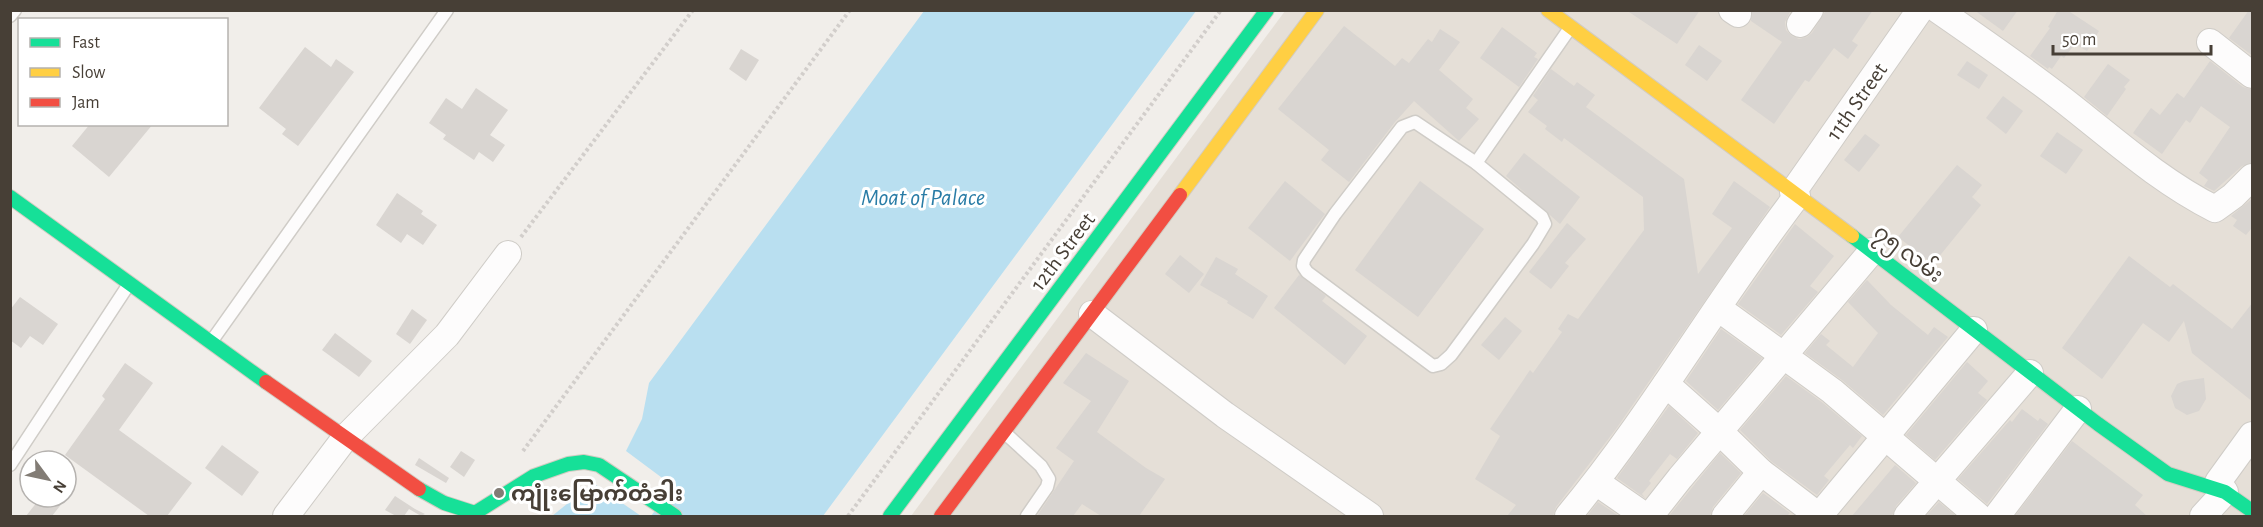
<svg xmlns="http://www.w3.org/2000/svg" width="2263" height="527" viewBox="0 0 2263 527" font-family="'Alegreya Sans','Noto Sans Myanmar',sans-serif">
<style>
.residential{fill:#e5dfd7}
.water{fill:#b9dff0}
.building{fill:#d9d5d1}
.lines{fill:none;stroke-linecap:round;stroke-linejoin:round}
.lane-casing{stroke:#cfccc7;stroke-width:15}
.street-casing{stroke:#cfccc7;stroke-width:28}
.fast-casing{stroke:#d2ccc2;stroke-width:16}
.slow-casing{stroke:#d2ccc2;stroke-width:16}
.jam-casing{stroke:#d2ccc2;stroke-width:16}
.path{stroke:#d2cecb;stroke-width:4;stroke-dasharray:3 3;stroke-linecap:butt}
.lane{stroke:#fdfcfc;stroke-width:12}
.street{stroke:#fdfcfc;stroke-width:26}
.fast{stroke:#16e098;stroke-width:14}
.slow{stroke:#ffcf43;stroke-width:14}
.jam{stroke:#f24e42;stroke-width:14}
.poi-dot{fill:#827c75;stroke:#fff;stroke-width:2}
.labels{text-anchor:middle;stroke-width:6;stroke-linejoin:round;paint-order:stroke}
.street-label{font-size:22px;fill:#473f36;stroke:#fff}
.poi-label{font-size:22px;font-weight:bold;fill:#473f36;stroke:#fff;text-anchor:start}
.water-label{font-size:24px;font-style:italic;fill:#297ca6;stroke:#fff}
</style>
<rect width="100%" height="100%" fill="#f1eeea"/>
<!-- residential -->
<polygon class="residential" points="1285,11 2252,11 2252,516 911,516"/>
<!-- water -->
<g class="water">
<polygon points="924,11 1196,11 823,516 651,516 673,486 626,451 642,419 649,383"/>
<polygon points="593,483 641,516 552,516"/>
</g>
<!-- building -->
<g class="building">
<polygon points="1626,10 1700,10 1677,44"/>
<polygon points="1752,10 1791,10 1785,22 1786,30 1792,36 1799,39 1807,37 1812,33 1826,10 1873,10 1852,41 1858,45 1848,59 1834,48 1809,82 1805,80 1774,124 1741,100 1782,42 1751,21"/>
<polygon points="1974,10 2018,10 2003,31"/>
<polygon points="2058,10 2067,10 2099,31 2087,51 2075,44 2064,58 2061,56 2052,69 2049,67 2048,69 2030,56 2050,28 2048,27"/>
<polygon points="2249,10 2253,10 2253,56 2229,38"/>
<polygon points="1344,26 1395,66 1402,58 1409,63 1428,39 1432,42 1440,29 1460,42 1439,70 1473,99 1466,108 1479,119 1459,141 1414,101 1395,122 1349,182 1321,160 1329,150 1278,109"/>
<polygon points="1502,27 1537,53 1534,57 1538,59 1519,87 1480,58"/>
<polygon points="1699,45 1722,61 1707,81 1685,65"/>
<polygon points="305,47 331,67 336,59 354,72 298,146 282,134 286,129 259,108"/>
<polygon points="741,49 759,60 746,81 729,69"/>
<polygon points="1967,61 1988,75 1979,89 1957,75"/>
<polygon points="2210,61 2243,87 2253,90 2253,162 2242,166 2214,191 2204,186 2208,180 2199,173 2230,127 2201,106 2190,123 2186,120 2162,154 2133,133 2151,108 2160,115 2177,93 2184,98"/>
<polygon points="2108,64 2130,80 2124,87 2126,89 2107,116 2084,97"/>
<polygon points="1551,69 1574,86 1577,82 1595,95 1586,107 1684,179 1698,274 1732,228 1712,214 1734,181 1770,207 1616,429 1556,507 1553,516 1507,516 1516,505 1475,479 1500,436 1490,429 1530,370 1533,373 1562,332 1558,329 1568,314 1578,319 1644,230 1643,197 1564,138 1562,142 1545,129 1547,126 1528,112 1538,100 1533,96"/>
<polygon points="476,88 508,110 490,135 505,145 493,162 479,152 474,160 443,139 446,135 429,123 446,98 462,109"/>
<polygon points="2003,96 2023,111 2006,134 1986,118"/>
<polygon points="90,124 153,124 109,177 72,146"/>
<polygon points="2057,132 2083,150 2066,174 2040,156"/>
<polygon points="1865,134 1880,145 1859,172 1844,160"/>
<polygon points="1524,153 1580,197 1560,224 1506,176"/>
<polygon points="1957,165 1982,185 1972,197 1981,205 1933,264 1898,237"/>
<polygon points="1285,181 1325,214 1290,261 1248,228"/>
<polygon points="1420,181 1484,229 1418,317 1355,270"/>
<polygon points="397,193 423,211 421,214 437,225 423,245 407,234 401,243 376,225"/>
<polygon points="2253,198 2253,231 2251,229 2246,235 2233,226 2237,220 2231,216"/>
<polygon points="1567,223 1586,239 1565,263 1569,266 1551,289 1529,272"/>
<polygon points="1795,224 1834,256 1810,286 1818,292 1781,335 1738,304"/>
<polygon points="1180,255 1204,274 1189,293 1165,274"/>
<polygon points="2129,256 2170,287 2173,284 2232,329 2253,302 2253,402 2192,353 2184,321 2169,342 2143,323 2102,379 2062,348"/>
<polygon points="1216,257 1238,269 1235,274 1268,296 1253,319 1227,303 1228,301 1200,285"/>
<polygon points="1299,275 1326,296 1322,301 1367,336 1345,365 1274,308"/>
<polygon points="1867,280 1891,305 1928,335 1934,327 1948,337 1883,415 1842,380 1805,353 1821,334 1830,341 1826,345 1853,367 1878,333 1848,302"/>
<polygon points="20,297 58,324 43,345 30,336 21,348 10,340 10,310"/>
<polygon points="412,309 427,320 410,344 396,334"/>
<polygon points="1505,317 1522,331 1499,360 1481,345"/>
<polygon points="1721,329 1762,358 1718,410 1686,381"/>
<polygon points="335,333 372,361 359,377 322,350"/>
<polygon points="1086,353 1129,381 1097,432 1146,468 1165,479 1139,516 1101,516 1082,504 1073,516 1037,516 1074,461 1056,448 1091,401 1063,383"/>
<polygon points="1967,362 1988,381 1978,393 1987,400 1935,460 1906,435"/>
<polygon points="125,363 153,383 119,430 192,483 167,516 149,516 65,455 105,399 102,396"/>
<polygon points="1786,376 1823,403 1862,436 1853,448 1850,445 1824,476 1829,480 1817,495 1771,461 1740,430"/>
<polygon points="2204,378 2206,399 2199,411 2187,415 2175,408 2171,396 2177,384 2184,381"/>
<polygon points="1669,406 1698,433 1677,459 1670,454 1649,481 1651,483 1642,494 1645,498 1617,478"/>
<polygon points="2022,409 2038,421 2040,418 2048,424 1987,504 1958,479 2010,420 2012,422"/>
<polygon points="2072,441 2143,495 2135,505 2147,516 2015,516"/>
<polygon points="222,445 259,472 242,496 205,468"/>
<polygon points="461,451 475,460 464,477 450,467"/>
<polygon points="1720,453 1741,473 1713,507 1710,516 1669,516"/>
<polygon points="419,458 449,478 446,483 415,465"/>
<polygon points="1895,465 1916,483 1896,506 1892,516 1852,516"/>
<polygon points="1763,493 1790,513 1787,516 1744,516"/>
<polygon points="395,496 415,509 425,514 421,516 409,509 404,516 396,516 385,510"/>
<polygon points="41,497 67,497 52,516 26,516"/>
<polygon points="1598,502 1619,516 1587,516"/>
<polygon points="1939,502 1956,516 1926,516"/>
</g>
<g class="lines">
<!-- lane casing -->
<g class="lane-casing">
<g id="lane">
<polyline points="10,16 15,10"/>
<polygon points="1415,122 1476,163 1542,217 1545,224 1533,244 1451,355 1441,364 1433,366 1307,272 1303,266 1304,260 1335,214 1402,127"/>
<polyline points="1476,163 1570,28"/>
<polyline points="211,342 447,10"/>
<polyline points="1005,433 1041,466 1049,479 1047,487 1027,516"/>
<polyline points="10,465 129,284"/>
</g>
</g>
<!-- street casing -->
<g class="street-casing">
<g id="street">
<polyline points="1732,10 1738,14"/>
<path d="M1938,10C1980,39 2022,68 2062,99C2111,137 2159,181 2215,209L2233,196L2252,177"/>
<polyline points="1800,24 1810,10"/>
<polyline points="2210,42 2252,75"/>
<polyline points="1793,192 1920,10"/>
<polyline points="1718,308 1832,391 1978,516"/>
<polyline points="1092,314 1225,415 1370,516"/>
<polyline points="1666,384 1720,432 1761,472 1819,516"/>
<polyline points="1596,482 1645,516"/>
<polyline points="286,516 345,438 447,335 508,254"/>
<path d="M1568,516C1652,415 1717,300 1797,196"/>
<polyline points="1650,516 1680,478 1872,251"/>
<polyline points="1725,516 1761,472"/>
<polyline points="1819,516 1974,330"/>
<polyline points="1907,516 2030,373"/>
<polyline points="1997,516 2078,409"/>
<polyline points="2203,516 2225,492 2218,482 2252,435"/>
</g>
</g>
<!-- fast casing -->
<g class="fast-casing">
<g id="fast">
<polyline points="10,197 266,382"/>
<polyline points="1852,236 2098,424 2168,474 2225,492 2252,511"/>
<polyline points="419,489 444,503 475,513 534,476 568,464 584,462 599,465 675,516"/>
<polyline points="890,516 1267,10"/>
</g>
</g>
<!-- slow casing -->
<g class="slow-casing">
<g id="slow">
<polyline points="1548,10 1852,236"/>
<polyline points="1180,195 1317,10"/>
</g>
</g>
<!-- jam casing -->
<g class="jam-casing">
<g id="jam">
<polyline points="266,382 419,489"/>
<polyline points="941,516 1180,195"/>
</g>
</g>
<!-- path -->
<g class="path">
<polyline points="521,237 693,10"/>
<polyline points="523,451 850,10"/>
<polyline points="848,516 1221,10"/>
</g>
<!-- lane -->
<use href="#lane" class="lane"/>
<!-- street -->
<use href="#street" class="street"/>
<!-- fast -->
<use href="#fast" class="fast"/>
<!-- slow -->
<use href="#slow" class="slow"/>
<!-- jam -->
<use href="#jam" class="jam"/>
</g>
<!-- markers -->
<circle class="poi-dot" cx="499" cy="493" r="6"/>
<g class="labels">
<!-- street labels -->
<g class="street-label">
<text transform="translate(1856 101) rotate(-55)" y="8">11th Street</text>
<text transform="translate(1062 251) rotate(-53)" y="8">12th Street</text>
<text transform="translate(1909 253) rotate(37)" y="8">၇၅ လမ်း</text>
</g>
<!-- poi labels -->
<g class="poi-label">
<text x="511" y="501">ကျုံးမြောက်တံခါး</text>
</g>
<!-- water labels -->
<g class="water-label">
<text x="923" y="205">Moat of Palace</text>
</g>
</g>
<!-- border -->
<rect width="2263" height="527" fill="none" stroke="#473f36" stroke-width="24"/>
<!-- legend -->
<rect x="18" y="18" width="210" height="108" fill="#ffffff" stroke="#b5b2af" stroke-width="1.5"/>
<rect x="30" y="38" width="30" height="9" fill="#16e098" stroke="#b5b2af" stroke-width="1.5"/>
<text x="72" y="48" font-size="18" fill="#473f36">Fast</text>
<rect x="30" y="68" width="30" height="9" fill="#ffcf43" stroke="#b5b2af" stroke-width="1.5"/>
<text x="72" y="78" font-size="18" fill="#473f36">Slow</text>
<rect x="30" y="98" width="30" height="9" fill="#f24e42" stroke="#b5b2af" stroke-width="1.5"/>
<text x="72" y="108" font-size="18" fill="#473f36">Jam</text>
<!-- north arrow -->
<g transform="translate(48 479) rotate(123)"><circle r="28" fill="#ffffff" stroke="#b5b2af" stroke-width="1.5"/>
<path d="M0-4.5L10 22L0 15L-10 22Z" fill="#827c75"/>
<text y="-9" font-size="16" font-weight="bold" text-anchor="middle" fill="#473f36">N</text>
</g>
<!-- scale -->
<path d="M2053 45v9h158v-9" fill="none" stroke="#473f36" stroke-width="3"/>
<text x="2062" y="45" font-size="18" fill="#473f36" stroke="#ffffff" stroke-width="4.5" paint-order="stroke">50 m</text>
</svg>
